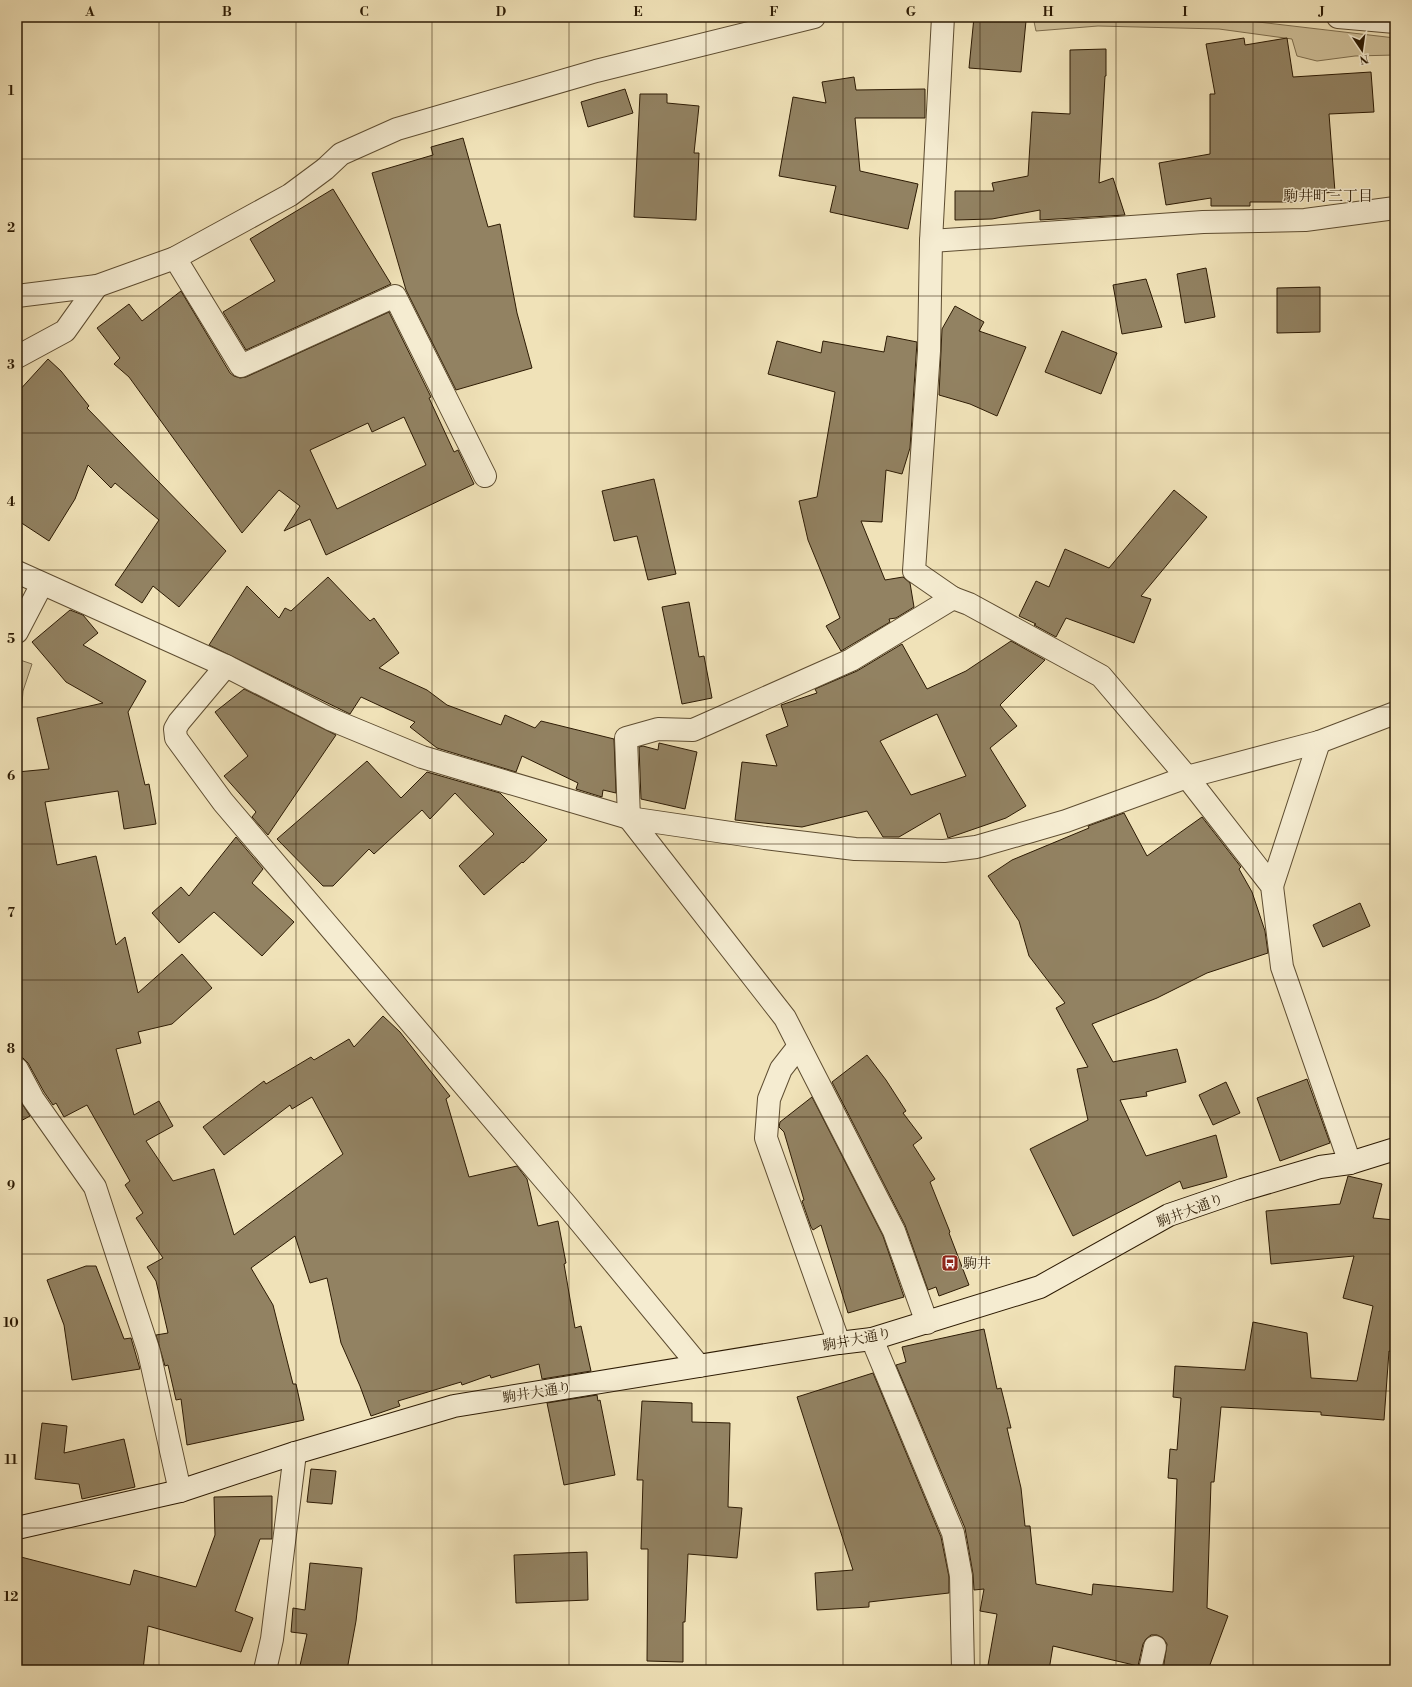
<svg xmlns="http://www.w3.org/2000/svg" width="1412" height="1687" viewBox="0 0 1412 1687" font-family="'Libre Bodoni','Noto Serif JP',serif">
<style>
.green{fill:#cfc099;stroke:#7e6e4e}
.building{fill:#928262;stroke:#2d1b04;fill-rule:evenodd}
.lines{fill:none;stroke-linecap:round;stroke-linejoin:round}
.street-casing{stroke:#5e4d31;stroke-width:24}
.secondary-casing{stroke:#2d1b04;stroke-width:24}
.street{stroke:#f5ecd1;stroke-width:22}
.secondary{stroke:#f5ecd1;stroke-width:22}
.grid{fill:none;stroke:#2d1b04;stroke-width:1;stroke-opacity:0.55}
.labels{text-anchor:middle;stroke-width:3;stroke-linejoin:round;paint-order:stroke}
.street-label{font-size:14px;fill:#2d1b04;stroke:#f5ecd1}
.poi-label{font-size:14px;fill:#2d1b04;stroke:#f5ecd1;text-anchor:start}
.neighbourhood-label{font-size:15px;fill:#2d1b04;stroke:#f5ecd1}
.neatline{fill:none;stroke:#2d1b04;stroke-width:1.5}
.grid-label{font-size:13px;text-anchor:middle;font-weight:bold;fill:#2d1b04}
</style>
<rect width="100%" height="100%" fill="#f0e2b8"/>
<filter id="stains"><feTurbulence type="fractalNoise" baseFrequency=".005" numOctaves="4"/><feColorMatrix values="0 0 0 0 .2 0 0 0 0 .09 0 0 0 0 .02 0 0 0 .5 -.17"/></filter>
<radialGradient id="worn" r=".72"><stop offset=".6" stop-color="#630" stop-opacity="0"/><stop offset="1" stop-color="#630" stop-opacity=".3"/></radialGradient>
<!-- green -->
<g class="green">
<polygon points="1033,17 1192,17 1224,18 1395,38 1395,55 1355,56 1317,61 1297,56 1292,39 1219,29 1098,26 1036,31"/>
<polygon points="17,659 32,664 23,691 18,753 17,753"/>
</g>
<!-- building -->
<g class="building">
<polygon points="974,17 1026,21 1021,72 969,68"/>
<polygon points="1244,38 1245,45 1287,38 1293,77 1371,72 1374,112 1329,114 1335,192 1294,196 1294,202 1250,202 1250,206 1211,206 1211,198 1166,205 1159,163 1210,154 1210,94 1215,94 1206,44"/>
<polygon points="1106,49 1106,76 1105,76 1099,183 1113,178 1125,215 1040,220 1040,210 992,219 955,220 955,191 994,191 992,183 1028,176 1032,112 1070,114 1070,50"/>
<polygon points="854,77 856,90 925,89 925,118 855,118 860,171 918,184 908,229 830,212 836,186 779,176 793,97 826,103 822,82"/>
<polygon points="625,89 633,113 588,127 581,102"/>
<polygon points="640,94 667,94 667,103 699,106 694,153 699,153 696,220 634,217"/>
<polygon points="463,138 488,227 500,224 517,313 532,368 456,390 406,290 372,173 433,155 431,147"/>
<polygon points="333,189 391,284 246,350 223,312 275,281 250,239"/>
<polygon points="1206,268 1215,317 1185,323 1177,274"/>
<polygon points="1146,279 1162,327 1122,334 1113,285"/>
<polygon points="1320,287 1320,332 1277,333 1277,288"/>
<path d="M181,291L230,373L234,376L240,378L246,377L389,312L431,397L429,398L454,452L458,450L474,484L326,555L310,519L284,531L300,506L279,490L242,533L129,377L114,364L120,358L97,328L129,304L142,321ZM404,417L426,465L337,509L310,450L368,423L372,432Z"/>
<polygon points="955,306 984,322 979,331 1026,347 997,416 970,404 939,395 942,329"/>
<polygon points="1062,331 1117,353 1101,394 1045,372"/>
<polygon points="887,336 917,342 910,448 902,474 886,470 882,522 861,521 885,580 903,577 910,583 914,607 896,618 889,619 890,622 841,651 826,626 840,618 808,540 799,501 817,497 835,392 768,374 777,341 821,353 823,341 884,352"/>
<polygon points="48,359 61,371 89,406 87,408 226,551 179,607 153,586 142,603 115,585 159,520 115,483 111,488 88,465 75,499 49,541 17,520 17,393"/>
<polygon points="654,479 676,574 648,580 637,536 614,541 602,491"/>
<polygon points="1174,490 1207,517 1141,596 1151,599 1134,643 1066,618 1056,637 1034,625 1036,624 1019,616 1036,581 1049,587 1065,549 1109,568"/>
<polygon points="328,577 370,621 374,618 399,653 379,668 427,690 447,705 501,725 505,715 535,728 541,721 614,739 616,793 603,790 602,797 576,789 578,783 522,756 516,772 437,748 410,727 415,722 361,697 350,714 209,645 247,586 279,618 285,608 291,611"/>
<polygon points="689,602 699,657 704,656 712,698 682,704 662,607"/>
<polygon points="70,610 83,615 98,633 83,645 146,681 128,712 145,785 149,784 156,824 124,829 118,791 45,802 57,865 96,856 116,945 125,937 138,993 182,954 212,988 172,1024 138,1032 141,1043 116,1049 134,1115 159,1101 173,1126 146,1141 173,1181 214,1169 234,1235 343,1154 312,1097 292,1109 290,1105 224,1155 203,1127 264,1081 266,1084 311,1057 314,1060 349,1039 354,1047 383,1016 400,1032 450,1096 446,1099 469,1177 517,1166 527,1179 538,1226 558,1221 566,1263 564,1264 575,1328 581,1326 591,1371 542,1379 539,1364 491,1378 490,1375 462,1385 461,1382 398,1401 400,1406 371,1416 360,1386 341,1343 327,1278 310,1283 295,1236 251,1268 273,1305 293,1384 296,1384 304,1420 187,1445 181,1399 176,1400 168,1365 165,1366 156,1335 168,1333 156,1281 147,1267 163,1258 136,1218 143,1213 125,1185 130,1181 87,1105 64,1117 56,1103 53,1105 44,1092 28,1063 23,1058 17,1057 17,772 49,769 37,718 103,703 66,682 32,642"/>
<path d="M1011,641L1045,660L1000,705L1017,726L990,748L1026,806L1006,818L948,838L940,813L899,837H883L867,811L802,827L735,820L742,762L777,766L766,735L788,726L781,705L817,693L815,689L857,671L902,644L927,689L966,671ZM937,714L966,776L911,795L880,741Z"/>
<polygon points="244,689 336,735 268,835 252,817 256,812 224,776 248,756 215,712"/>
<polygon points="659,743 697,752 685,809 641,799 639,747 643,746 658,750"/>
<polygon points="367,761 401,798 427,772 500,793 547,840 523,863 522,862 484,895 459,866 494,834 455,793 430,819 422,810 374,854 369,849 333,886 323,886 277,839"/>
<polygon points="1124,813 1147,856 1202,817 1241,867 1239,869 1252,892 1265,931 1268,953 1207,973 1157,998 1092,1024 1113,1062 1177,1049 1186,1082 1146,1092 1147,1096 1120,1100 1146,1156 1216,1135 1227,1177 1183,1189 1180,1181 1073,1236 1030,1149 1088,1120 1077,1069 1088,1067 1056,1008 1065,1003 1029,956 1019,921 988,876 1012,860 1089,828 1088,826"/>
<polygon points="236,837 263,869 252,883 294,922 262,956 214,912 179,943 152,913 181,887 189,896"/>
<polygon points="1360,903 1370,926 1323,947 1313,925"/>
<polygon points="867,1055 886,1080 906,1111 903,1113 922,1138 913,1145 935,1179 930,1182 950,1232 949,1233 969,1285 939,1296 936,1287 928,1290 905,1225 832,1082"/>
<polygon points="1307,1079 1330,1143 1280,1161 1257,1098"/>
<polygon points="1226,1082 1240,1113 1213,1125 1199,1095"/>
<polygon points="17,1096 30,1116 17,1123"/>
<polygon points="812,1097 883,1236 904,1297 848,1313 821,1225 813,1230 811,1227 802,1201 804,1200 784,1132 779,1127 780,1122"/>
<polygon points="1348,1176 1382,1184 1373,1218 1395,1220 1395,1352 1389,1351 1384,1420 1321,1415 1321,1412 1221,1407 1214,1482 1211,1482 1207,1608 1228,1616 1208,1670 1163,1670 1167,1644 1163,1638 1157,1635 1151,1635 1146,1639 1143,1644 1138,1666 1053,1646 1049,1670 1013,1670 988,1665 997,1614 980,1611 984,1589 974,1590 973,1574 965,1528 896,1365 906,1362 902,1347 984,1329 997,1389 1001,1388 1011,1428 1007,1428 1021,1488 1025,1526 1030,1526 1036,1584 1092,1595 1093,1584 1173,1592 1177,1479 1168,1478 1170,1449 1177,1450 1181,1398 1173,1397 1175,1366 1245,1370 1253,1322 1307,1333 1311,1378 1357,1381 1373,1306 1343,1298 1354,1256 1271,1264 1266,1211 1340,1204"/>
<polygon points="86,1266 96,1266 124,1339 131,1338 140,1369 72,1380 64,1325 47,1280"/>
<polygon points="873,1373 941,1537 949,1577 949,1593 869,1602 869,1607 817,1610 815,1573 853,1570 797,1397"/>
<polygon points="597,1395 598,1401 600,1400 615,1475 564,1485 547,1403"/>
<polygon points="642,1401 692,1403 692,1422 730,1423 728,1507 742,1508 737,1558 688,1554 685,1622 683,1622 683,1662 647,1661 648,1549 641,1549 643,1480 637,1480"/>
<polygon points="42,1423 67,1426 64,1453 124,1439 135,1487 82,1499 79,1484 35,1479"/>
<polygon points="311,1469 336,1471 332,1504 307,1502"/>
<polygon points="272,1496 272,1539 260,1539 235,1611 253,1618 241,1652 148,1626 143,1670 17,1670 17,1556 130,1585 134,1570 196,1587 215,1535 214,1497"/>
<polygon points="587,1552 588,1600 516,1603 514,1555"/>
<polygon points="310,1563 362,1568 356,1621 347,1670 299,1670 307,1634 291,1632 293,1608 305,1610"/>
</g>
<g class="lines">
<!-- street casing -->
<g class="street-casing">
<g id="street">
<polyline points="943,17 931,241 929,351 914,571 953,598 969,604 1101,676 1187,777 1272,886 1282,967 1350,1163"/>
<polyline points="1338,17 1395,22"/>
<polyline points="931,241 1203,222 1305,220 1395,208"/>
<polyline points="175,258 241,366 395,296 485,476"/>
<polyline points="17,296 97,286 175,258 290,195 325,169 341,154 397,129 596,71 814,17"/>
<polyline points="17,357 65,331 97,286"/>
<polyline points="17,572 226,666 330,719 422,757 629,818 765,838 855,849 944,851 976,847 1066,821 1187,777 1319,742 1395,713"/>
<polyline points="17,632 42,584"/>
<polyline points="226,666 179,722 175,729 176,738 223,802 567,1206 699,1366"/>
<polyline points="1272,886 1319,742"/>
<polyline points="799,1046 781,1069 769,1099 766,1138 839,1343"/>
<polyline points="17,1069 33,1099 95,1187 149,1352 180,1491"/>
<polyline points="927,1323 894,1231 785,1018 629,818 626,738 658,729 693,730 851,660 953,598"/>
<polyline points="872,1339 953,1533 961,1576 963,1670"/>
<polyline points="265,1670 272,1639 295,1453"/>
<polyline points="1150,1670 1155,1647"/>
</g>
</g>
<!-- secondary casing -->
<g class="secondary-casing">
<polyline id="secondary" points="17,1528 180,1491 295,1453 454,1406 839,1343 872,1339 1040,1287 1169,1215 1242,1190 1320,1167 1350,1163 1395,1149"/>
</g>
<!-- street -->
<use href="#street" class="street"/>
<!-- secondary -->
<use href="#secondary" class="secondary"/>
</g>
<!-- grid -->
<path class="grid" d="M159,17V1670M296,17V1670M432,17V1670M569,17V1670M706,17V1670M843,17V1670M980,17V1670M1116,17V1670M1253,17V1670M17,159H1395M17,296H1395M17,433H1395M17,570H1395M17,707H1395M17,844H1395M17,980H1395M17,1117H1395M17,1254H1395M17,1391H1395M17,1528H1395"/>
<!-- icons -->
<defs>
<g id="bus-square" transform="scale(0.9)"><rect x="-9" y="-9" width="18" height="18" rx="4" fill="#8f2418" stroke="#f5ecd1"/><path d="M-5-6H5V4H4V6H2V4H-2V6H-4V4H-5ZM-3.5-4V0h7V-4ZM-3.5 1.2v1.5H-2V1.2ZM2 1.2v1.5H3.5V1.2Z" fill="#fff"/></g>
</defs>
<g fill-rule="evenodd">
<use href="#bus-square" x="950" y="1263"/>
</g>
<g class="labels">
<!-- street labels -->
<g class="street-label">
<text transform="translate(1190 1210) rotate(-21)" y="5">駒井大通り</text>
<text transform="translate(857 1339) rotate(-11)" y="5">駒井大通り</text>
<text transform="translate(537 1392) rotate(-9)" y="5">駒井大通り</text>
</g>
<!-- poi labels -->
<g class="poi-label">
<text x="963" y="1268">駒井</text>
</g>
<!-- neighbourhood labels -->
<g class="neighbourhood-label">
<text x="1328" y="201">駒井町三丁目</text>
</g>
</g>
<!-- margin -->
<rect width="1412" height="1687" fill="none" stroke="#f0e2b8" stroke-width="44"/>
<!-- north arrow -->
<g transform="translate(1362 50) rotate(167)" stroke="#f5ecd1" stroke-width="3" paint-order="stroke">
<path d="M0-3L7 15L0 10L-7 15Z" fill="#2d1b04"/>
<text y="-6" font-size="11" font-weight="bold" text-anchor="middle" fill="#2d1b04">N</text>
</g>
<rect x="22" y="22" width="1368" height="1643" class="neatline"/>
<g class="grid-label">
<text x="90" y="16">A</text>
<text x="227" y="16">B</text>
<text x="364" y="16">C</text>
<text x="501" y="16">D</text>
<text x="638" y="16">E</text>
<text x="774" y="16">F</text>
<text x="911" y="16">G</text>
<text x="1048" y="16">H</text>
<text x="1185" y="16">I</text>
<text x="1322" y="16">J</text>
<text x="11" y="95">1</text>
<text x="11" y="232">2</text>
<text x="11" y="369">3</text>
<text x="11" y="506">4</text>
<text x="11" y="643">5</text>
<text x="11" y="780">6</text>
<text x="11" y="917">7</text>
<text x="11" y="1053">8</text>
<text x="11" y="1190">9</text>
<text x="11" y="1327">10</text>
<text x="11" y="1464">11</text>
<text x="11" y="1601">12</text>
</g>
<rect width="100%" height="100%" filter="url(#stains)"/>
<rect width="100%" height="100%" fill="url(#worn)"/>
</svg>
